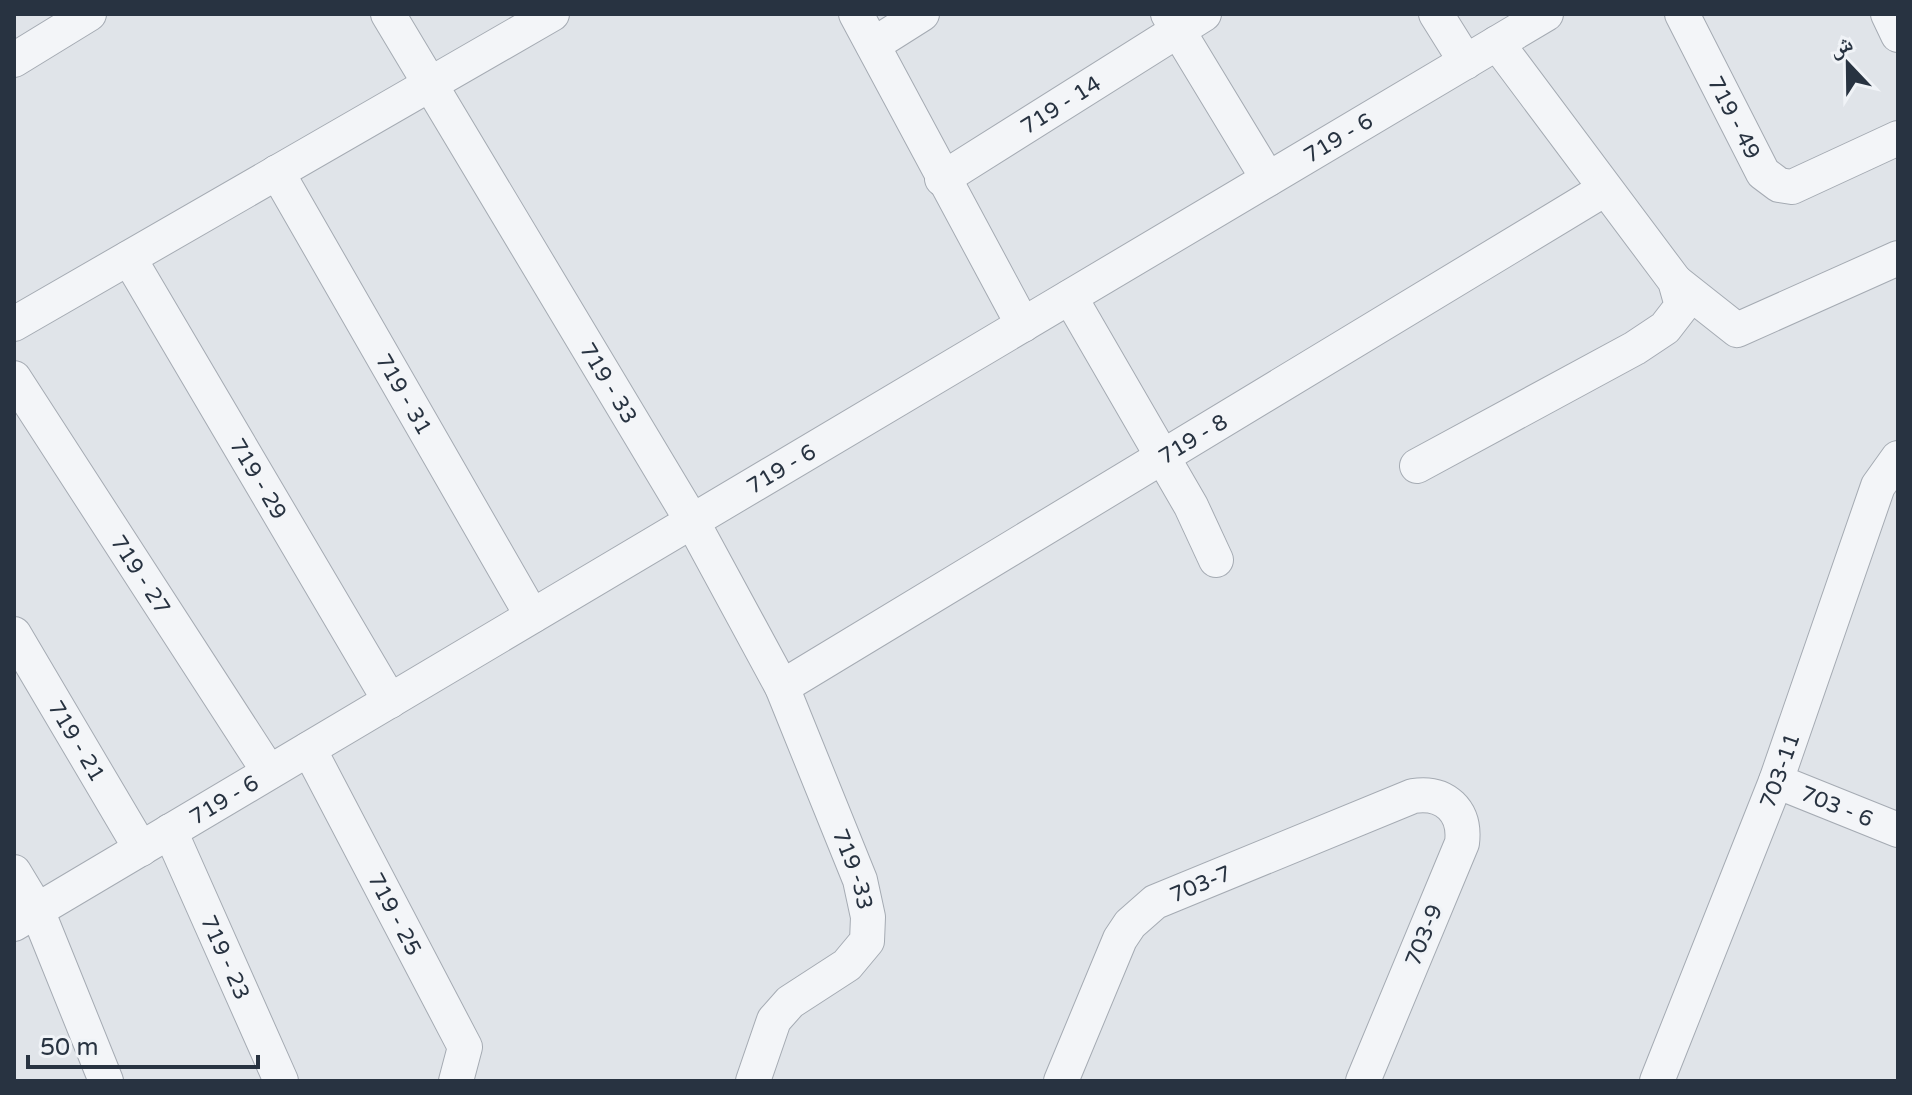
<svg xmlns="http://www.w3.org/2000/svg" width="1912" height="1095" viewBox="0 0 1912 1095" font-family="'Varela Round','Noto Naskh Arabic',sans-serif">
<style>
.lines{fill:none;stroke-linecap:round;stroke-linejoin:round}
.minor-casing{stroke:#a5abb3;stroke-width:36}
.minor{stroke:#f3f5f8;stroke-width:34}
.labels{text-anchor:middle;stroke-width:6;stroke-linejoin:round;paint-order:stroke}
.street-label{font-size:22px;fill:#283341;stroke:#f0f3f7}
</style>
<rect width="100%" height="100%" fill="#e0e4e9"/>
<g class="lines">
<!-- minor casing -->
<g class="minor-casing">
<g id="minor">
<path id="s1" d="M388,14L692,521L782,687L860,880L868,917L867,941L847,965L790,1002L774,1020L753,1081"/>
<polyline points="856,14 1023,325"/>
<polyline points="1168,14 1268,179"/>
<polyline points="1436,14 1466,62"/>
<path id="s2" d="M1682,14L1763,173L1779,185L1792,187L1898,138"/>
<polyline points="1888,14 1898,35"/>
<polyline points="873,45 922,14"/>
<polyline points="14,60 89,14"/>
<path id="s3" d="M277,172L532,616"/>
<path id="s4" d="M942,179L1204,14"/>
<path id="s5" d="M129,258L390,701"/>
<polyline points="1675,281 1737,330 1898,258"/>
<polyline points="1070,297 1191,506 1216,560"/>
<polyline points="14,324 552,14"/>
<path id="s6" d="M14,378L269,772"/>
<polyline points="1417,466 1635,348 1665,328 1682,306 1675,281 1497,43"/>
<path id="s7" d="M14,634L141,849"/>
<path id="s8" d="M782,687L1605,189"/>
<path id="s9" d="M309,749L465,1047L456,1081"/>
<path id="s10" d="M1776,781L1898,830"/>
<path id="s11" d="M170,831L281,1081"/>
<polyline points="14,872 37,910 106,1081"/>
<path id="s12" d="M14,924L1546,14"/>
<path id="s13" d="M1061,1081L1120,939L1130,924L1155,902L1413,796C1445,791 1466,811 1462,843L1363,1081"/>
<path id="s14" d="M1657,1081L1776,781L1878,486L1898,458"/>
</g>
</g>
<!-- minor -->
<use href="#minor" class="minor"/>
</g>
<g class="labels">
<!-- street labels -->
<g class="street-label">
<text dy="8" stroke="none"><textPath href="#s4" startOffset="140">719 - 14</textPath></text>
<text dy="8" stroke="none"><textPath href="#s2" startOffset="116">719 - 49</textPath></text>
<text dy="8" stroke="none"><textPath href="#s12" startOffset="1540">719 - 6</textPath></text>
<text dy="8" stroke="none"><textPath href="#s1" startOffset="430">719 - 33</textPath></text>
<text dy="8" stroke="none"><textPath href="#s3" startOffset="256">719 - 31</textPath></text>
<text dy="8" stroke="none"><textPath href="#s8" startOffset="480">719 - 8</textPath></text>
<text dy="8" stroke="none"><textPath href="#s12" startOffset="892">719 - 6</textPath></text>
<text dy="8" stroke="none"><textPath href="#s5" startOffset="256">719 - 29</textPath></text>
<text dy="8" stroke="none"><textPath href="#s6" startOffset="234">719 - 27</textPath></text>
<text dy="8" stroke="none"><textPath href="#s7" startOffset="124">719 - 21</textPath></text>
<text dy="8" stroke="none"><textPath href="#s14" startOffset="334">703-11</textPath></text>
<text dy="8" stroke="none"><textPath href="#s12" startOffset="244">719 - 6</textPath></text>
<text dy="8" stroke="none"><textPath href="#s10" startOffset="66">703 - 6</textPath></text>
<text dy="8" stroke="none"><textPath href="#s1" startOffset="976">719 -33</textPath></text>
<text dy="8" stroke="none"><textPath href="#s13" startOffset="254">703-7</textPath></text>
<text dy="8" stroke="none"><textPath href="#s9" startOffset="186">719 - 25</textPath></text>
<text transform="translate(1423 935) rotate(-68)" y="8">703-9</text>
<text dy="8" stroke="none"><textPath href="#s11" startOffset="138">719 - 23</textPath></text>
</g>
</g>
<!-- border -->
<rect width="1912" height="1095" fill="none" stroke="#283341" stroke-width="32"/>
<!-- north arrow -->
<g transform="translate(1848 64) rotate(338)" stroke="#f0f3f7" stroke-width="6" paint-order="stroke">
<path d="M0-6L14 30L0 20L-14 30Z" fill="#283341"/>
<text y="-12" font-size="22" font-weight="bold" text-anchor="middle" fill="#283341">ش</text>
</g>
<!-- scale -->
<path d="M28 1055v12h230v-12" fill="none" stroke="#283341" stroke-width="4"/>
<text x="40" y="1055" font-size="24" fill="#283341" stroke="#f0f3f7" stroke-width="6" paint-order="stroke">50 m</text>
</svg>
